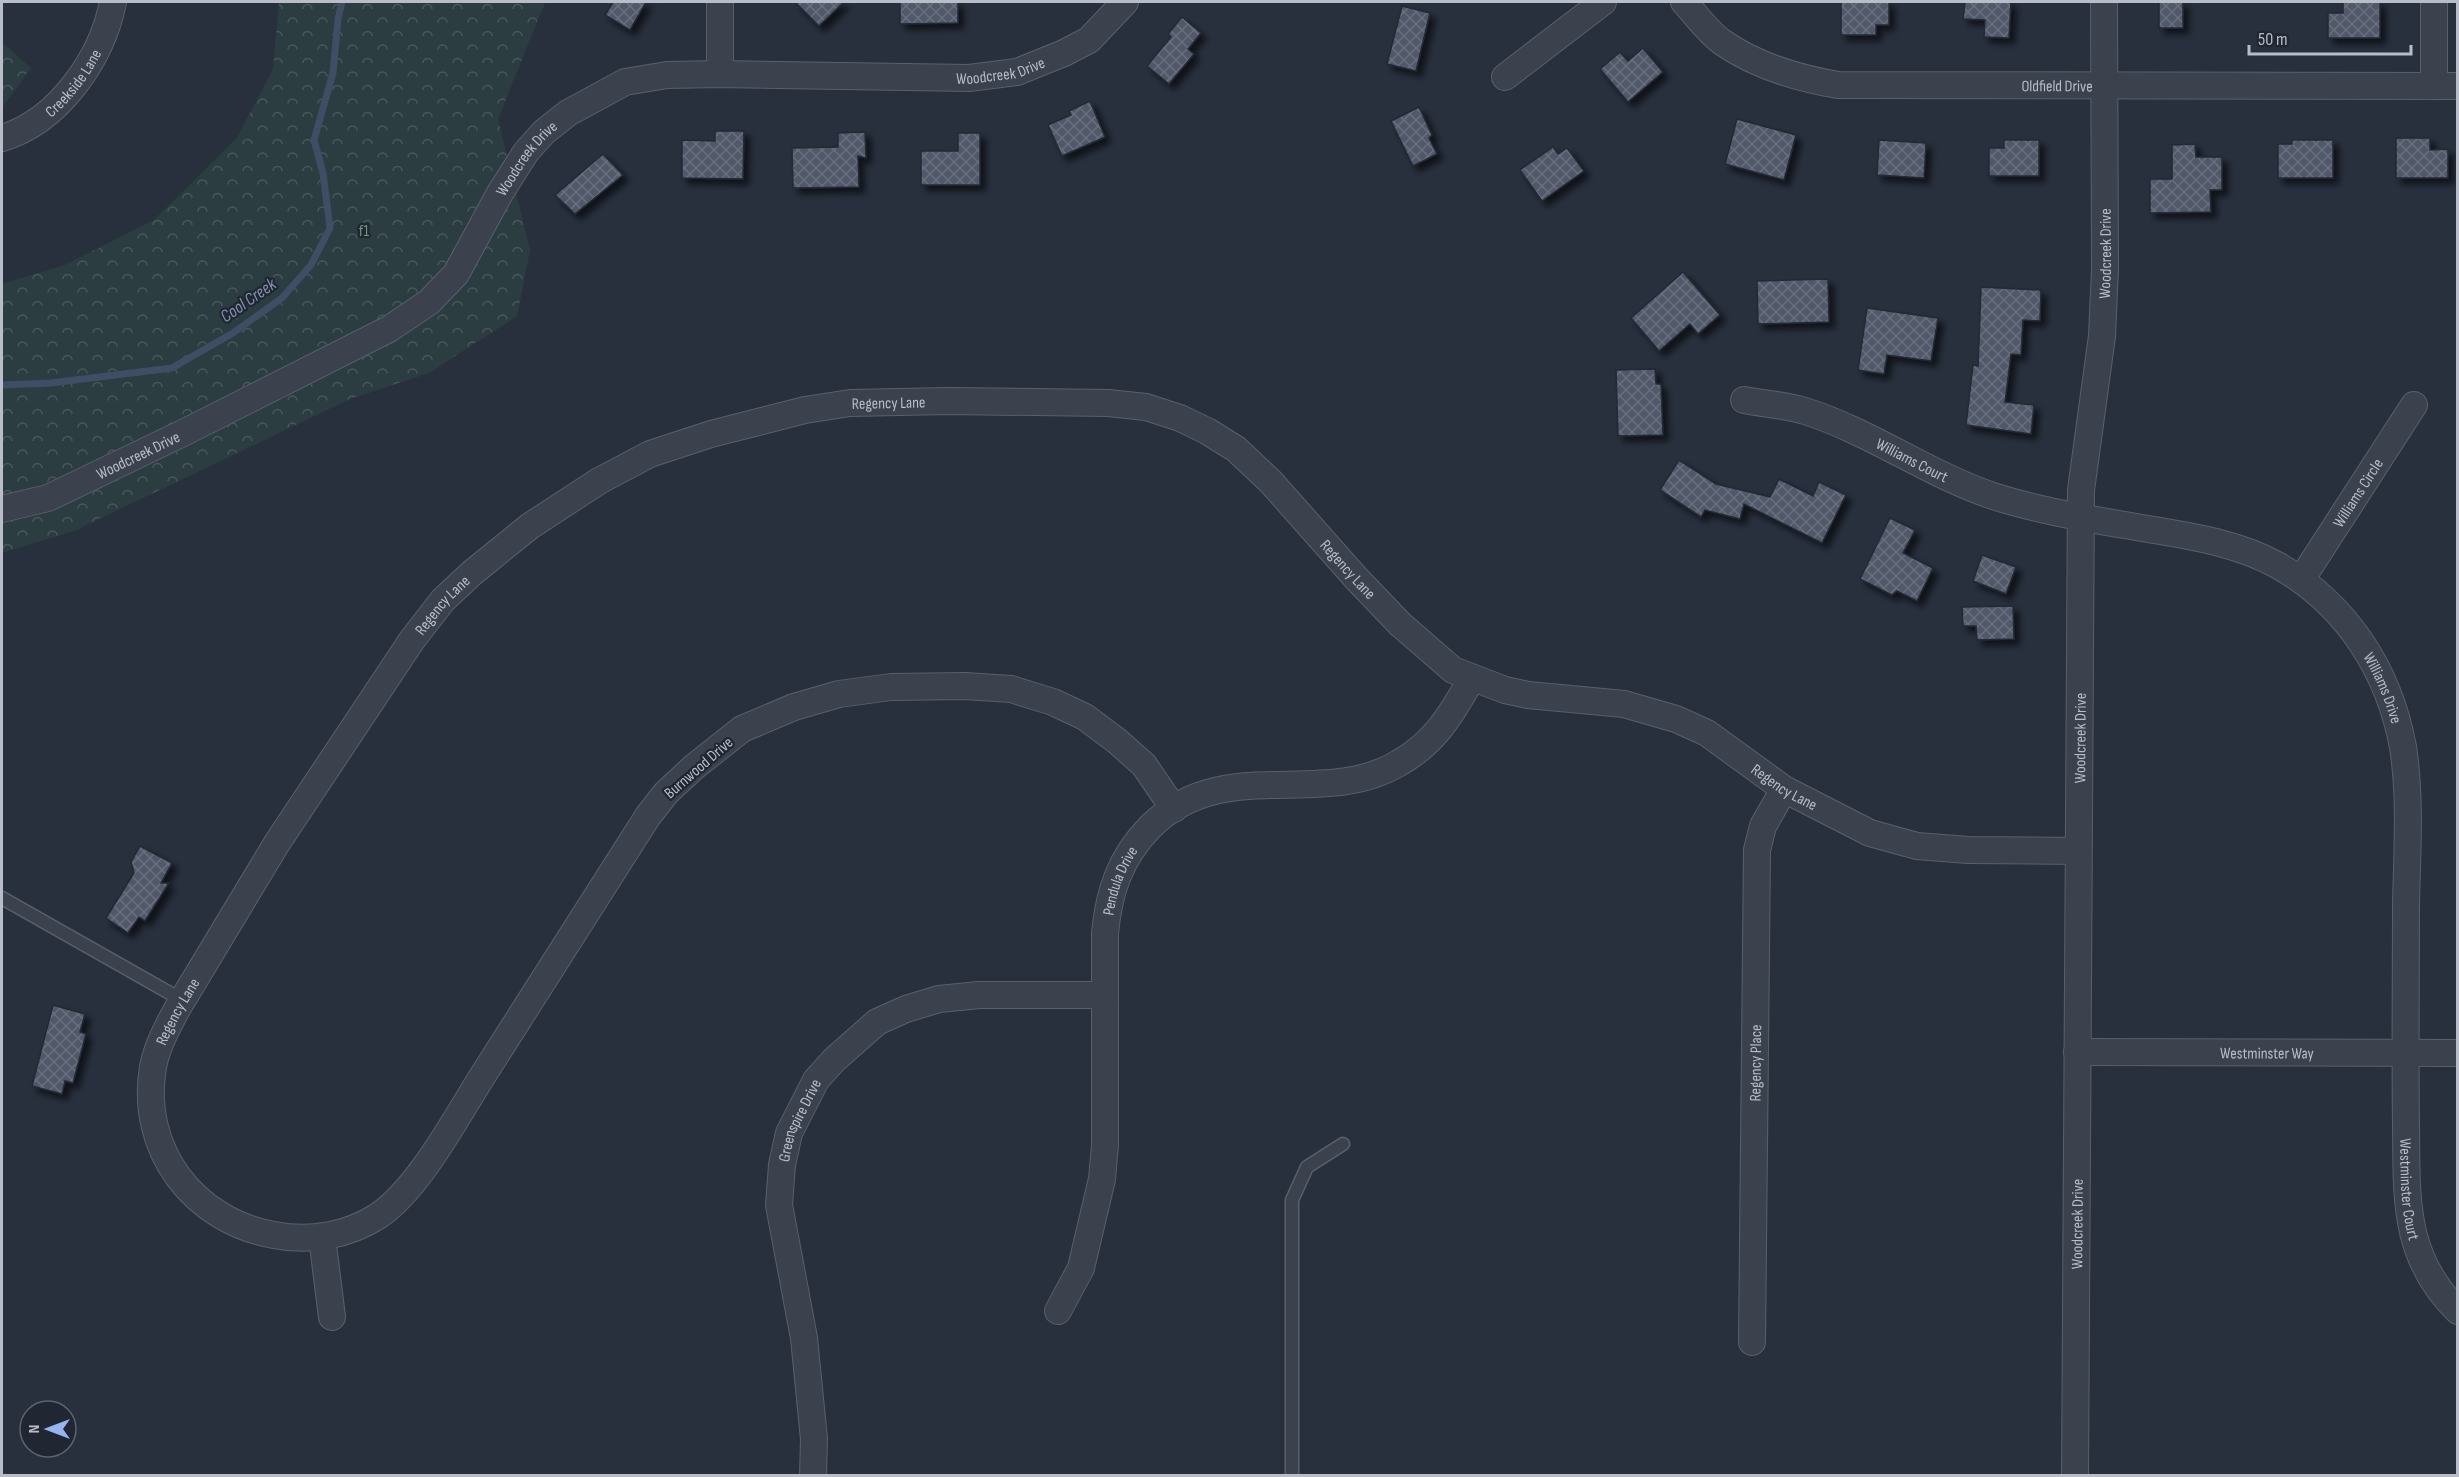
<svg xmlns="http://www.w3.org/2000/svg" width="2459" height="1477" viewBox="0 0 2459 1477" font-family="'Sofia Sans Condensed',sans-serif">
<style>
.forest{fill:url(#forest-crowns)}
.lines{fill:none;stroke-linecap:round;stroke-linejoin:round}
.stream{stroke:#3f4d65;stroke-width:7}
.building{fill:url(#building-cross-hatch);stroke:#222935;stroke-width:1.5;filter:url(#shadow)}
.service-casing{stroke:#59606c;stroke-width:15}
.minor-casing{stroke:#59606c;stroke-width:28}
.service{stroke:#3b424e;stroke-width:12}
.minor{stroke:#3b424e;stroke-width:26}
.labels{text-anchor:middle;stroke-width:4.5;stroke-linejoin:round;paint-order:stroke}
.street-label{font-size:16px;fill:#b8bdc9;stroke:#202733}
.park-label{font-size:16px;fill:#71987c;stroke:#202733}
.water-label{font-size:18px;font-style:italic;fill:#8292ae;stroke:#202733}
</style>
<defs>
<pattern id="forest-crowns" width="20" height="18" patternUnits="userSpaceOnUse" patternTransform="scale(1.5)"><rect width="20" height="18" fill="#2b3d40"/><path d="M2 6a3 3 0 1 1 6 0M12 15a3 3 0 1 1 6 0" fill="none" stroke="#48575a"/></pattern>
<pattern id="building-cross-hatch" width="8" height="8" patternUnits="userSpaceOnUse" patternTransform="scale(1.5)"><rect width="8" height="8" fill="#515969"/><path d="M0 0l8 8M0 8l8-8" fill="none" stroke="#686f7d"/></pattern>
<filter id="shadow"><feDropShadow dx="5.5" dy="5.5" stdDeviation="3" flood-color="#0009"/></filter>
</defs>
<rect width="100%" height="100%" fill="#28303e"/>
<!-- forest -->
<g class="forest">
<polygon points="279,2 545,2 498,119 530,250 517,316 429,373 350,399 74,531 2,553 2,284 65,265 154,220 237,138 273,69"/>
<polygon points="2,42 31,68 2,108"/>
</g>
<g class="lines">
<!-- stream -->
<polyline class="stream" points="2,385 51,383 172,368 233,333 282,298 311,265 330,228 323,173 314,140 333,73 338,19 342,2"/>
</g>
<!-- building -->
<g class="building">
<polygon points="613,2 646,2 630,30 605,15"/>
<polygon points="795,2 844,2 819,26"/>
<polygon points="900,2 958,2 958,23 900,24"/>
<polygon points="1841,2 1889,2 1889,25 1876,25 1876,35 1841,35"/>
<polygon points="1965,2 2011,2 2009,38 1984,37 1985,20 1963,19"/>
<rect x="2159" y="2" width="24" height="26"/>
<polygon points="2343,2 2380,2 2380,38 2328,38 2328,13 2343,13"/>
<polygon points="1402,6 1430,13 1416,71 1387,64"/>
<polygon points="1182,17 1201,33 1188,49 1194,54 1169,84 1147,66 1171,37 1168,34"/>
<polygon points="1643,48 1663,72 1628,102 1600,69 1620,52 1628,61"/>
<polygon points="1090,101 1105,137 1062,156 1048,125 1071,115 1069,111"/>
<polygon points="1419,107 1432,135 1429,138 1437,154 1413,166 1391,121"/>
<polygon points="1737,119 1796,135 1784,180 1725,164"/>
<polygon points="715,131 744,131 743,179 682,178 682,140 715,141"/>
<polygon points="865,132 866,158 858,156 859,187 793,188 792,148 838,147 838,133"/>
<polygon points="958,133 980,133 980,185 921,185 921,151 958,151"/>
<polygon points="2396,138 2430,138 2430,150 2448,149 2448,178 2396,178"/>
<polygon points="1879,140 1926,143 1924,178 1877,175"/>
<polygon points="2004,140 2039,140 2039,176 1989,176 1989,148 2004,148"/>
<polygon points="2292,140 2333,140 2333,178 2278,178 2278,144 2292,144"/>
<polygon points="2195,144 2196,157 2222,157 2222,190 2210,190 2211,212 2150,213 2150,179 2172,179 2172,145"/>
<polygon points="1553,147 1558,154 1567,148 1584,171 1542,201 1520,170"/>
<polygon points="603,154 623,175 575,214 555,195"/>
<polygon points="1683,272 1720,315 1698,334 1690,324 1659,351 1631,318"/>
<polygon points="1828,279 1829,322 1758,324 1757,281"/>
<polygon points="1981,287 2041,290 2040,321 2023,320 2021,355 2011,354 2005,402 2034,405 2031,434 1966,425 1973,365 1978,366"/>
<polygon points="1867,308 1938,318 1931,361 1887,355 1884,374 1858,370"/>
<polygon points="1655,369 1656,384 1661,384 1663,435 1618,436 1616,370"/>
<polygon points="1679,460 1716,484 1770,497 1779,479 1813,496 1819,482 1846,495 1822,543 1744,504 1740,519 1705,510 1701,517 1660,490"/>
<polygon points="1890,518 1915,530 1903,553 1933,568 1917,601 1897,591 1892,595 1860,579"/>
<polygon points="1982,555 2016,567 2006,594 1973,581"/>
<polygon points="2013,606 2014,639 1977,640 1976,626 1963,626 1962,607"/>
<polygon points="140,846 172,863 161,883 169,883 145,921 139,917 128,933 106,918 134,873 131,862"/>
<polygon points="53,1005 85,1014 80,1032 86,1034 73,1083 65,1081 62,1094 32,1086"/>
</g>
<g class="lines">
<!-- service casing -->
<g class="service-casing">
<g id="service">
<polyline points="2,898 182,1000"/>
<polyline points="1292,1476 1292,1200 1307,1167 1343,1144"/>
</g>
</g>
<!-- minor casing -->
<g class="minor-casing">
<g id="minor">
<polyline points="720,2 720,74"/>
<path id="s1" d="M1684,2C1696,15 1708,32 1722,42C1756,66 1797,78 1838,85L2458,86"/>
<polyline points="2434,2 2434,86"/>
<polyline points="1505,77 1603,2"/>
<path id="s2" d="M2,138C59,121 102,58 113,2"/>
<path id="s3" d="M1744,400C1765,404 1786,405 1805,411C1871,432 1928,474 1993,496C2043,512 2096,520 2148,529C2192,536 2240,544 2279,566C2347,605 2389,671 2403,747C2411,799 2407,854 2406,905C2406,979 2405,1052 2406,1125C2407,1197 2402,1256 2458,1311"/>
<path id="s4" d="M2,509L48,498L185,432L389,329L429,302L456,274L500,193L526,152L544,132L568,113L625,82L667,75L720,74L969,78L1017,72L1064,53L1089,40L1125,2"/>
<path id="s5" d="M2301,580L2414,405"/>
<path id="s6" d="M1174,809L1144,765L1117,741L1085,717L1053,702L1011,689L965,686L891,687L839,694L794,707L742,729L694,767L666,793L648,816C594,901 539,986 485,1072C458,1114 419,1189 378,1216C347,1236 309,1242 274,1235C194,1221 139,1150 153,1067C157,1046 167,1028 177,1009L277,843L412,640L443,600L472,573L530,526L599,481L650,454L711,434L805,410L850,403L948,401L1108,403L1146,407L1180,418L1207,431L1236,449L1271,482L1356,578L1400,624L1453,670L1505,690L1528,695L1624,704L1676,719L1707,733L1784,789L1870,833L1917,846L1968,850L2078,851"/>
<path id="s7" d="M2077,1052L2458,1053"/>
<polyline points="322,1237 332,1317"/>
<path id="s8" d="M1058,1311L1081,1268L1102,1179L1105,1145V933C1109,891 1120,858 1150,827C1224,753 1321,810 1399,763C1436,742 1452,713 1472,678"/>
<path id="s9" d="M1752,1342L1757,850L1763,826L1784,789"/>
<path id="s10" d="M813,1476L814,1439L804,1338L779,1205L782,1165L789,1133L816,1080L834,1060L877,1022L906,1009L939,999L979,995H1105"/>
<path id="s11" d="M2075,1476L2081,490L2102,336L2105,269L2104,2"/>
</g>
</g>
<!-- service -->
<use href="#service" class="service"/>
<!-- minor -->
<use href="#minor" class="minor"/>
</g>
<g class="labels">
<!-- street labels -->
<g class="street-label">
<text dy="6" stroke="none"><textPath href="#s4" startOffset="1155">Woodcreek Drive</textPath></text>
<text dy="6" stroke="none"><textPath href="#s2" startOffset="92">Creekside Lane</textPath></text>
<text dy="6" stroke="none"><textPath href="#s1" startOffset="399">Oldfield Drive</textPath></text>
<text dy="6" stroke="none"><textPath href="#s4" startOffset="651">Woodcreek Drive</textPath></text>
<text dy="6" stroke="none"><textPath href="#s11" startOffset="1224">Woodcreek Drive</textPath></text>
<text dy="6" stroke="none"><textPath href="#s6" startOffset="2487">Regency Lane</textPath></text>
<text dy="6" stroke="none"><textPath href="#s4" startOffset="147">Woodcreek Drive</textPath></text>
<text dy="6" stroke="none"><textPath href="#s3" startOffset="180">Williams Court</textPath></text>
<text dy="6" stroke="none"><textPath href="#s5" startOffset="104">Williams Circle</textPath></text>
<text dy="6" stroke="none"><textPath href="#s6" startOffset="3009">Regency Lane</textPath></text>
<text dy="6" stroke="none"><textPath href="#s6" startOffset="1983">Regency Lane</textPath></text>
<text dy="6" stroke="none"><textPath href="#s3" startOffset="728">Williams Drive</textPath></text>
<text dy="6" stroke="none"><textPath href="#s11" startOffset="738">Woodcreek Drive</textPath></text>
<text transform="translate(698 767) rotate(-41)" y="6">Burnwood Drive</text>
<text dy="6" stroke="none"><textPath href="#s6" startOffset="3513">Regency Lane</textPath></text>
<text dy="6" stroke="none"><textPath href="#s8" startOffset="441">Pendula Drive</textPath></text>
<text dy="6" stroke="none"><textPath href="#s6" startOffset="1497">Regency Lane</textPath></text>
<text dy="6" stroke="none"><textPath href="#s7" startOffset="190">Westminster Way</textPath></text>
<text dy="6" stroke="none"><textPath href="#s9" startOffset="279">Regency Place</textPath></text>
<text dy="6" stroke="none"><textPath href="#s10" startOffset="362">Greenspire Drive</textPath></text>
<text dy="6" stroke="none"><textPath href="#s3" startOffset="1233">Westminster Court</textPath></text>
<text dy="6" stroke="none"><textPath href="#s11" startOffset="252">Woodcreek Drive</textPath></text>
</g>
<!-- park labels -->
<g class="park-label">
<text x="364" y="236">f1</text>
</g>
<!-- water labels -->
<g class="water-label">
<text transform="translate(248 300) rotate(-35)" y="6">Cool Creek</text>
</g>
</g>
<!-- border -->
<rect width="2459" height="1477" fill="none" stroke="#b8bdc9" stroke-width="6"/>
<!-- north arrow -->
<g transform="translate(48 1429) rotate(270)"><circle r="28" fill="#202733" stroke="#5d636f" stroke-width="1.5"/>
<path d="M0-4.5L10 22L0 15L-10 22Z" fill="#96b4ef"/>
<text y="-9" font-size="16" font-weight="bold" text-anchor="middle" fill="#b8bdc9">N</text>
</g>
<!-- scale -->
<path d="M2249 45v9h162v-9" fill="none" stroke="#b8bdc9" stroke-width="3"/>
<text x="2258" y="45" font-size="18" fill="#b8bdc9" stroke="#202733" stroke-width="4.5" paint-order="stroke">50 m</text>
</svg>
